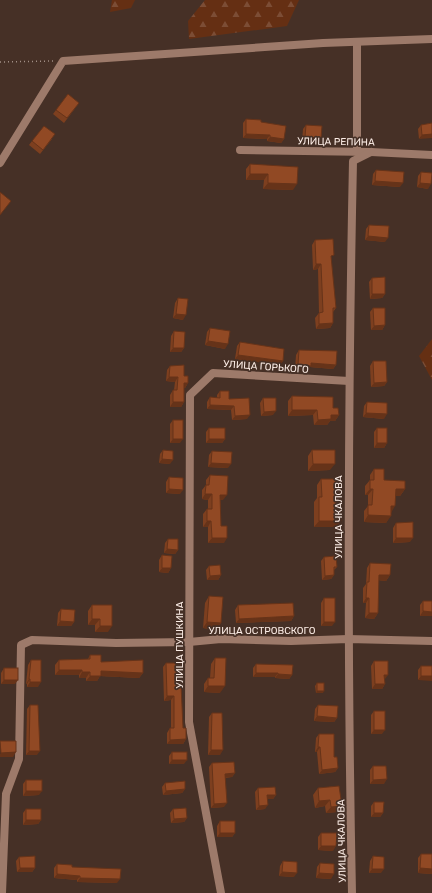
<svg xmlns="http://www.w3.org/2000/svg" width="432" height="893" viewBox="0 0 432 893" font-family="Rubik,sans-serif">
<style>
.forest{fill:url(#forest-firs)}
.lines{fill:none;stroke-linecap:round;stroke-linejoin:round}
.path{stroke:#a18f86;stroke-width:1.5;stroke-dasharray:1 3;stroke-linecap:butt}
.street{stroke:#9d7a6a;stroke-width:8}
.wall{fill:#7d3f1f}
.shaded-wall{fill:#663319}
.building{fill:#914924;stroke:#663319}
.labels{text-anchor:middle;stroke-width:3.5;stroke-linejoin:round;paint-order:stroke}
.street-label{font-size:10px;fill:#fcede6;stroke:#463026}
</style>
<defs>
<pattern id="forest-firs" width="22" height="20" patternUnits="userSpaceOnUse"><rect width="22" height="20" fill="#652f13"/><path d="M5 1l3.5 6h-7zM16 11l3.5 6h-7z" fill="#7c4d35"/></pattern>
</defs>
<rect width="100%" height="100%" fill="#463026"/>
<!-- forest -->
<g class="forest">
<polygon points="112,0 135,0 131,8 110,12"/>
<polygon points="205,0 299,0 287,26 189,39 188,21"/>
<polygon points="432,339 432,380 419,356"/>
</g>
<g class="lines">
<!-- path -->
<polyline class="path" points="0,62 53,61"/>
<!-- street -->
<g class="street">
<polyline points="357,42 357,152"/>
<polyline points="240,150 371,152 432,155"/>
<polyline points="0,163 63,61 323,43 432,39"/>
<polyline points="2,893 6,794 19,759 21,645 32,640 116,643 189,642 221,639 291,641 348,639 432,641"/>
<polyline points="221,893 189,722 190,395 213,373 349,381"/>
<path d="M352,893C347,649 348,405 353,161L371,152"/>
</g>
</g>
<!-- wall -->
<g class="wall">
<polygon points="76,107 64,123 53,114 56,110"/>
<polygon points="246,119 261,122 284,139 281,143 267,141 267,139 243,138 243,123"/>
<polygon points="432,123 419,139 418,129 421,125"/>
<polygon points="306,125 321,138 318,142 302,141 303,129"/>
<polygon points="52,139 40,154 29,145 32,141"/>
<polygon points="250,164 293,190 263,189 264,180 246,180 246,169"/>
<polygon points="376,170 400,187 372,185 373,174"/>
<polygon points="421,172 428,189 417,187 418,176"/>
<polygon points="369,225 385,242 365,240 366,229"/>
<polygon points="315,240 331,260 336,308 333,312 333,323 330,328 316,329 315,318 319,313 318,269 313,270 312,245"/>
<polygon points="372,278 385,294 382,298 370,299 369,282"/>
<polygon points="178,298 183,320 173,318 175,303"/>
<polygon points="373,308 385,325 382,330 371,330 370,312"/>
<polygon points="210,328 225,349 205,345 207,332"/>
<polygon points="174,331 184,348 181,352 170,352 171,336"/>
<polygon points="240,342 283,361 280,365 235,359 237,346"/>
<polygon points="299,350 336,365 333,369 310,367 308,370 295,369 296,355"/>
<polygon points="373,361 387,382 384,386 371,387 370,366"/>
<polygon points="170,366 184,376 188,383 185,388 184,388 184,402 181,407 170,407 170,395 173,390 174,390 175,382 166,381 167,370"/>
<polygon points="220,391 229,399 247,419 232,420 231,410 207,409 207,402 210,397 217,398 217,395"/>
<polygon points="292,396 333,408 339,415 335,421 330,421 327,425 314,425 313,415 288,416 288,401"/>
<polygon points="263,398 273,415 261,416 260,403"/>
<polygon points="367,402 384,419 363,417 364,406"/>
<polygon points="173,420 180,443 170,443 170,424"/>
<polygon points="209,428 225,439 222,443 206,443 206,432"/>
<polygon points="377,428 387,443 384,448 374,448 374,432"/>
<polygon points="163,450 170,464 159,463 160,454"/>
<polygon points="312,450 330,470 308,471 308,456"/>
<polygon points="212,451 228,468 208,467 209,455"/>
<polygon points="374,469 384,480 405,489 400,496 396,496 391,513 386,523 364,522 364,511 368,506 368,495 365,495 365,486 370,480 370,475"/>
<polygon points="210,475 223,500 220,500 221,526 224,543 208,543 208,527 203,527 203,514 207,509 208,509 208,500 202,499 202,490 206,485 206,480"/>
<polygon points="169,477 180,494 166,493 166,482"/>
<polygon points="321,479 336,511 337,527 314,527 314,502 317,498 317,485"/>
<polygon points="396,523 410,542 393,543 393,528"/>
<polygon points="168,539 178,550 175,554 164,553 165,543"/>
<polygon points="162,555 171,568 168,573 159,572 159,560"/>
<polygon points="324,557 337,567 334,570 334,575 331,579 322,580 321,561"/>
<polygon points="370,563 390,575 386,581 378,580 378,613 374,619 365,618 366,603 363,603 363,588 366,584 367,568"/>
<polygon points="209,566 221,575 218,580 207,580 206,570"/>
<polygon points="209,596 221,623 216,630 203,628 205,603"/>
<polygon points="324,598 332,626 321,626 321,603"/>
<polygon points="423,601 432,601 432,616 420,616 420,605"/>
<polygon points="92,605 108,632 95,632 95,625 88,625 88,611"/>
<polygon points="238,605 294,616 291,621 236,623 235,610"/>
<polygon points="61,609 74,622 71,626 57,626 58,613"/>
<polygon points="90,655 101,662 143,673 139,678 100,676 97,681 86,681 86,678 79,678 79,675 55,675 55,665 59,660 88,659"/>
<polygon points="215,658 220,693 204,692 204,684 208,678 210,678 211,664"/>
<polygon points="31,660 38,687 27,687 27,684 26,684 28,665"/>
<polygon points="374,661 385,679 384,679 385,684 382,689 372,689 371,666"/>
<polygon points="166,663 186,739 183,744 167,744 167,733 170,728 171,728 171,700 164,701 163,667"/>
<polygon points="256,664 292,675 289,679 275,678 275,677 253,677 253,668"/>
<polygon points="421,666 432,666 418,680 418,670"/>
<polygon points="4,668 15,684 1,684 1,673"/>
<polygon points="317,683 323,693 316,693 315,686"/>
<polygon points="30,705 37,755 26,755 27,709"/>
<polygon points="318,705 337,718 334,722 314,721 315,709"/>
<polygon points="374,711 382,734 371,734 371,715"/>
<polygon points="212,713 220,755 208,755 209,717"/>
<polygon points="319,734 334,757 338,768 335,772 319,774 317,752 315,752 316,738"/>
<polygon points="172,752 184,764 169,764 169,756"/>
<polygon points="212,763 235,773 232,777 225,778 224,807 211,808 209,767"/>
<polygon points="373,766 384,784 370,784 370,770"/>
<polygon points="26,780 39,795 23,796 23,784"/>
<polygon points="165,783 185,789 182,793 163,795 162,787"/>
<polygon points="339,786 337,812 326,813 325,806 315,808 313,795 318,788"/>
<polygon points="258,788 276,795 273,799 268,799 265,809 256,810 255,792"/>
<polygon points="374,802 383,813 380,817 371,817 371,806"/>
<polygon points="26,809 41,820 38,824 23,825 23,813"/>
<polygon points="173,809 187,818 184,822 171,823 170,813"/>
<polygon points="220,821 235,833 232,837 217,837 217,826"/>
<polygon points="321,833 333,851 318,850 318,837"/>
<polygon points="421,854 432,854 432,874 418,873 418,858"/>
<polygon points="373,856 381,873 369,873 370,861"/>
<polygon points="19,857 35,868 32,872 17,872 16,861"/>
<polygon points="283,861 294,877 279,876 280,866"/>
<polygon points="320,863 331,879 316,878 317,867"/>
<polygon points="57,864 72,867 117,883 77,882 77,880 54,878 54,868"/>
</g>
<!-- shaded-wall -->
<g class="shaded-wall">
<polygon points="246,134 270,135 267,139 243,138"/>
<polygon points="432,134 432,138 419,139 422,135"/>
<polygon points="270,137 284,139 281,143 267,141"/>
<polygon points="305,137 321,138 318,142 302,141"/>
<polygon points="250,174 268,174 264,180 246,180"/>
<polygon points="375,181 403,183 400,187 372,185"/>
<polygon points="268,183 297,184 293,190 263,189"/>
<polygon points="420,183 431,184 428,189 417,187"/>
<polygon points="368,236 388,238 385,242 365,240"/>
<polygon points="316,264 321,264 318,269 313,270"/>
<polygon points="372,294 385,294 382,298 370,299"/>
<polygon points="176,314 186,315 183,320 173,318"/>
<polygon points="333,323 330,328 316,329 319,324"/>
<polygon points="385,325 382,330 371,330 374,326"/>
<polygon points="208,341 228,344 225,349 205,345"/>
<polygon points="173,348 184,348 181,352 170,352"/>
<polygon points="238,355 283,361 280,365 235,359"/>
<polygon points="311,363 336,365 333,369 310,367 308,370 295,369 298,365"/>
<polygon points="169,377 178,377 175,382 166,381"/>
<polygon points="387,382 384,386 371,387 374,383"/>
<polygon points="184,383 188,383 185,388 181,387"/>
<polygon points="173,402 184,402 181,407 170,407"/>
<polygon points="210,405 234,406 231,410 207,409"/>
<polygon points="292,410 317,410 313,415 288,416"/>
<polygon points="276,411 273,415 261,416 264,412"/>
<polygon points="366,413 387,414 384,419 363,417"/>
<polygon points="250,415 247,419 232,420 235,416"/>
<polygon points="331,415 339,415 335,421 330,421 327,425 314,425 318,420"/>
<polygon points="173,439 183,439 180,443 170,443"/>
<polygon points="209,439 225,439 222,443 206,443"/>
<polygon points="377,443 387,443 384,448 374,448"/>
<polygon points="162,459 173,460 170,464 159,463"/>
<polygon points="211,463 231,464 228,468 208,467"/>
<polygon points="313,464 335,464 330,470 308,471"/>
<polygon points="169,489 183,490 180,494 166,493"/>
<polygon points="370,489 373,489 368,495 365,495"/>
<polygon points="396,489 405,489 400,496 392,496"/>
<polygon points="205,494 212,494 208,500 202,499"/>
<polygon points="220,495 227,495 223,500 216,500"/>
<polygon points="391,506 395,506 391,513"/>
<polygon points="368,515 391,516 386,523 364,522"/>
<polygon points="207,521 211,521 208,527 203,527"/>
<polygon points="319,521 341,521 337,527 314,527"/>
<polygon points="212,538 227,538 224,543 208,543"/>
<polygon points="396,538 413,538 410,542 393,543"/>
<polygon points="167,549 178,550 175,554 164,553"/>
<polygon points="162,568 171,568 168,573 159,572"/>
<polygon points="221,575 218,580 207,580 210,576"/>
<polygon points="334,575 331,579 322,580 325,576"/>
<polygon points="379,575 390,575 386,581 375,580"/>
<polygon points="366,598 369,598 366,603 363,603"/>
<polygon points="423,611 432,612 432,616 420,616"/>
<polygon points="369,613 378,613 374,619 365,618"/>
<polygon points="294,616 291,621 236,623 239,619"/>
<polygon points="92,619 100,619 95,625 88,625"/>
<polygon points="60,621 74,622 71,626 57,626"/>
<polygon points="207,622 221,623 216,630 203,628"/>
<polygon points="324,622 335,622 332,626 321,626"/>
<polygon points="100,626 112,626 108,632 95,632"/>
<polygon points="59,670 82,670 79,675 55,675"/>
<polygon points="101,671 143,673 139,678 100,676 97,681 86,681 90,676"/>
<polygon points="82,672 90,672 86,678 79,678"/>
<polygon points="256,673 278,673 275,677 253,677"/>
<polygon points="278,674 292,675 289,679 275,678"/>
<polygon points="384,675 388,675 385,679 381,679"/>
<polygon points="421,676 432,676 432,681 418,680"/>
<polygon points="29,679 30,679 27,684 26,684"/>
<polygon points="4,680 18,680 15,684 1,684"/>
<polygon points="30,682 41,682 38,687 27,687"/>
<polygon points="375,684 385,684 382,689 372,689"/>
<polygon points="208,686 225,686 220,693 204,692"/>
<polygon points="317,691 324,691 323,693 316,693"/>
<polygon points="167,696 174,696 171,700 164,701"/>
<polygon points="317,716 337,718 334,722 314,721"/>
<polygon points="374,730 385,730 382,734 371,734"/>
<polygon points="186,739 183,744 167,744 170,740"/>
<polygon points="318,747 320,747 317,752 315,752"/>
<polygon points="211,750 223,750 220,755 208,755"/>
<polygon points="29,751 40,751 37,755 26,755"/>
<polygon points="16,752 13,757 0,757 0,754 1,753"/>
<polygon points="172,760 187,760 184,764 169,764"/>
<polygon points="338,768 335,772 319,774 322,770"/>
<polygon points="235,773 232,777 222,778 225,774"/>
<polygon points="387,779 384,784 370,784 373,780"/>
<polygon points="185,789 182,793 163,795 166,791"/>
<polygon points="26,791 42,791 39,795 23,796"/>
<polygon points="267,795 276,795 273,799 264,799"/>
<polygon points="330,800 325,806 315,808 319,801"/>
<polygon points="227,803 224,807 211,808 214,804"/>
<polygon points="268,805 265,809 256,810 259,806"/>
<polygon points="342,806 337,812 326,813 331,807"/>
<polygon points="374,813 383,813 380,817 371,817"/>
<polygon points="187,818 184,822 171,823 174,819"/>
<polygon points="26,820 41,820 38,824 23,825"/>
<polygon points="220,833 235,833 232,837 217,837"/>
<polygon points="321,846 336,846 333,851 318,850"/>
<polygon points="20,868 35,868 32,872 17,872"/>
<polygon points="420,868 432,869 432,874 418,873"/>
<polygon points="372,869 384,869 381,873 369,873"/>
<polygon points="282,872 297,873 294,877 279,876"/>
<polygon points="319,873 334,874 331,879 316,878"/>
<polygon points="57,874 80,876 77,880 54,878"/>
<polygon points="80,878 120,879 117,883 77,882"/>
</g>
<!-- building -->
<g class="building">
<polygon points="68,94 79,103 67,118 56,110"/>
<polygon points="246,119 261,120 261,122 286,126 284,139 270,137 270,135 246,134"/>
<polygon points="432,123 432,134 422,135 421,125"/>
<polygon points="306,125 322,126 321,138 305,137"/>
<polygon points="44,126 55,134 43,150 32,141"/>
<polygon points="250,164 298,167 297,184 268,183 268,174 250,174"/>
<polygon points="376,170 404,172 403,183 375,181"/>
<polygon points="421,172 432,173 431,184 420,183"/>
<polygon points="0,192 11,201 0,215"/>
<polygon points="369,225 389,226 388,238 368,236"/>
<polygon points="333,239 334,255 331,256 336,308 333,308 333,323 319,324 319,313 323,312 321,264 316,264 315,240"/>
<polygon points="385,277 385,294 372,294 372,278"/>
<polygon points="178,298 188,299 186,315 176,314"/>
<polygon points="373,308 385,308 385,325 374,326"/>
<polygon points="210,328 230,331 228,344 208,341"/>
<polygon points="174,331 185,332 184,348 173,348"/>
<polygon points="240,342 284,349 283,361 238,355"/>
<polygon points="299,350 337,351 336,365 311,363 311,366 298,365"/>
<polygon points="373,361 386,361 387,382 374,383"/>
<polygon points="184,365 184,376 188,376 188,383 184,383 184,402 173,402 173,390 177,390 178,377 169,377 170,366"/>
<polygon points="220,391 229,391 229,399 249,398 250,415 235,416 234,406 210,405 210,397 220,398"/>
<polygon points="292,396 333,397 333,408 338,408 339,415 331,415 331,419 318,420 317,410 292,410"/>
<polygon points="263,398 276,398 276,411 264,412"/>
<polygon points="367,402 387,403 387,414 366,413"/>
<rect x="173" y="420" width="10" height="19"/>
<rect x="209" y="428" width="16" height="11"/>
<rect x="377" y="428" width="10" height="15"/>
<polygon points="163,450 173,451 173,460 162,459"/>
<polygon points="312,450 335,450 335,464 313,464"/>
<polygon points="212,451 232,452 231,464 211,463"/>
<polygon points="374,469 384,469 384,480 405,481 405,489 396,489 395,506 391,506 391,516 368,515 368,505 372,505 373,489 370,489 370,480 374,480"/>
<polygon points="210,475 228,476 227,495 220,495 221,526 227,526 227,538 212,538 211,521 207,521 207,509 212,509 212,494 205,494 206,485 209,485"/>
<polygon points="169,477 183,478 183,490 169,489"/>
<polygon points="321,479 336,479 336,511 341,512 341,521 319,521 319,497 322,497"/>
<polygon points="413,522 413,538 396,538 396,523"/>
<polygon points="168,539 178,539 178,550 167,549"/>
<polygon points="162,555 172,556 171,568 162,568"/>
<polygon points="336,556 337,567 334,567 334,575 325,576 324,557"/>
<polygon points="370,563 391,564 390,575 379,575 378,613 369,613 369,598 366,598 367,582 369,582"/>
<polygon points="220,565 221,575 210,576 209,566"/>
<polygon points="209,596 223,597 221,623 207,622"/>
<rect x="324" y="598" width="11" height="24"/>
<polygon points="423,601 432,601 432,612 423,611"/>
<polygon points="293,603 294,616 239,619 238,605"/>
<polygon points="92,605 112,605 112,626 100,626 100,619 92,619"/>
<polygon points="61,609 75,610 74,622 60,621"/>
<polygon points="90,655 101,655 101,662 143,660 143,673 101,671 101,676 90,676 90,672 82,672 82,670 59,670 59,660 90,659"/>
<polygon points="215,658 226,658 225,686 208,686 208,678 214,678"/>
<polygon points="31,660 41,660 41,682 30,682 30,679 29,679"/>
<polygon points="374,661 388,661 388,675 384,675 385,684 375,684"/>
<polygon points="166,663 180,663 183,728 186,728 186,739 170,740 170,728 174,728 174,696 167,696"/>
<polygon points="256,664 293,665 292,675 278,674 278,673 256,673"/>
<rect x="421" y="666" width="11" height="10"/>
<rect x="4" y="668" width="14" height="12"/>
<rect x="317" y="683" width="7" height="8"/>
<polygon points="30,705 38,705 40,751 29,751"/>
<polygon points="318,705 338,706 337,718 317,716"/>
<rect x="374" y="711" width="11" height="19"/>
<polygon points="212,713 222,713 223,750 211,750"/>
<polygon points="319,734 334,734 334,757 337,757 338,768 322,770 320,747 318,747"/>
<polygon points="0,741 16,741 16,752 1,753"/>
<rect x="172" y="752" width="15" height="8"/>
<polygon points="234,762 235,773 225,774 227,803 214,804 212,763"/>
<polygon points="373,766 386,766 387,779 373,780"/>
<rect x="26" y="780" width="16" height="11"/>
<polygon points="185,781 185,789 166,791 165,783"/>
<polygon points="339,786 342,806 331,807 330,800 319,801 318,788"/>
<polygon points="275,787 276,795 267,795 268,805 259,806 258,788"/>
<polygon points="374,802 384,802 383,813 374,813"/>
<polygon points="186,808 187,818 174,819 173,809"/>
<rect x="26" y="809" width="15" height="11"/>
<rect x="220" y="821" width="15" height="12"/>
<polygon points="321,833 337,833 336,846 321,846"/>
<polygon points="421,854 432,854 432,869 420,868"/>
<polygon points="35,856 35,868 20,868 19,857"/>
<polygon points="373,856 384,857 384,869 372,869"/>
<polygon points="283,861 297,862 297,873 282,872"/>
<polygon points="320,863 334,864 334,874 319,873"/>
<polygon points="57,864 72,865 72,867 121,869 120,879 80,878 80,876 57,874"/>
</g>
<g class="labels">
<!-- street labels -->
<g class="street-label">
<text transform="translate(336 141) rotate(1)" y="4">УЛИЦА РЕПИНА</text>
<text transform="translate(266 366) rotate(4)" y="4">УЛИЦА ГОРЬКОГО</text>
<text transform="translate(338 517) rotate(-90)" y="4">УЛИЦА ЧКАЛОВА</text>
<text x="262" y="634">УЛИЦА ОСТРОВСКОГО</text>
<text transform="translate(179 645) rotate(-90)" y="4">УЛИЦА ПУШКИНА</text>
<text transform="translate(341 841) rotate(-91)" y="4">УЛИЦА ЧКАЛОВА</text>
</g>
</g>
</svg>
